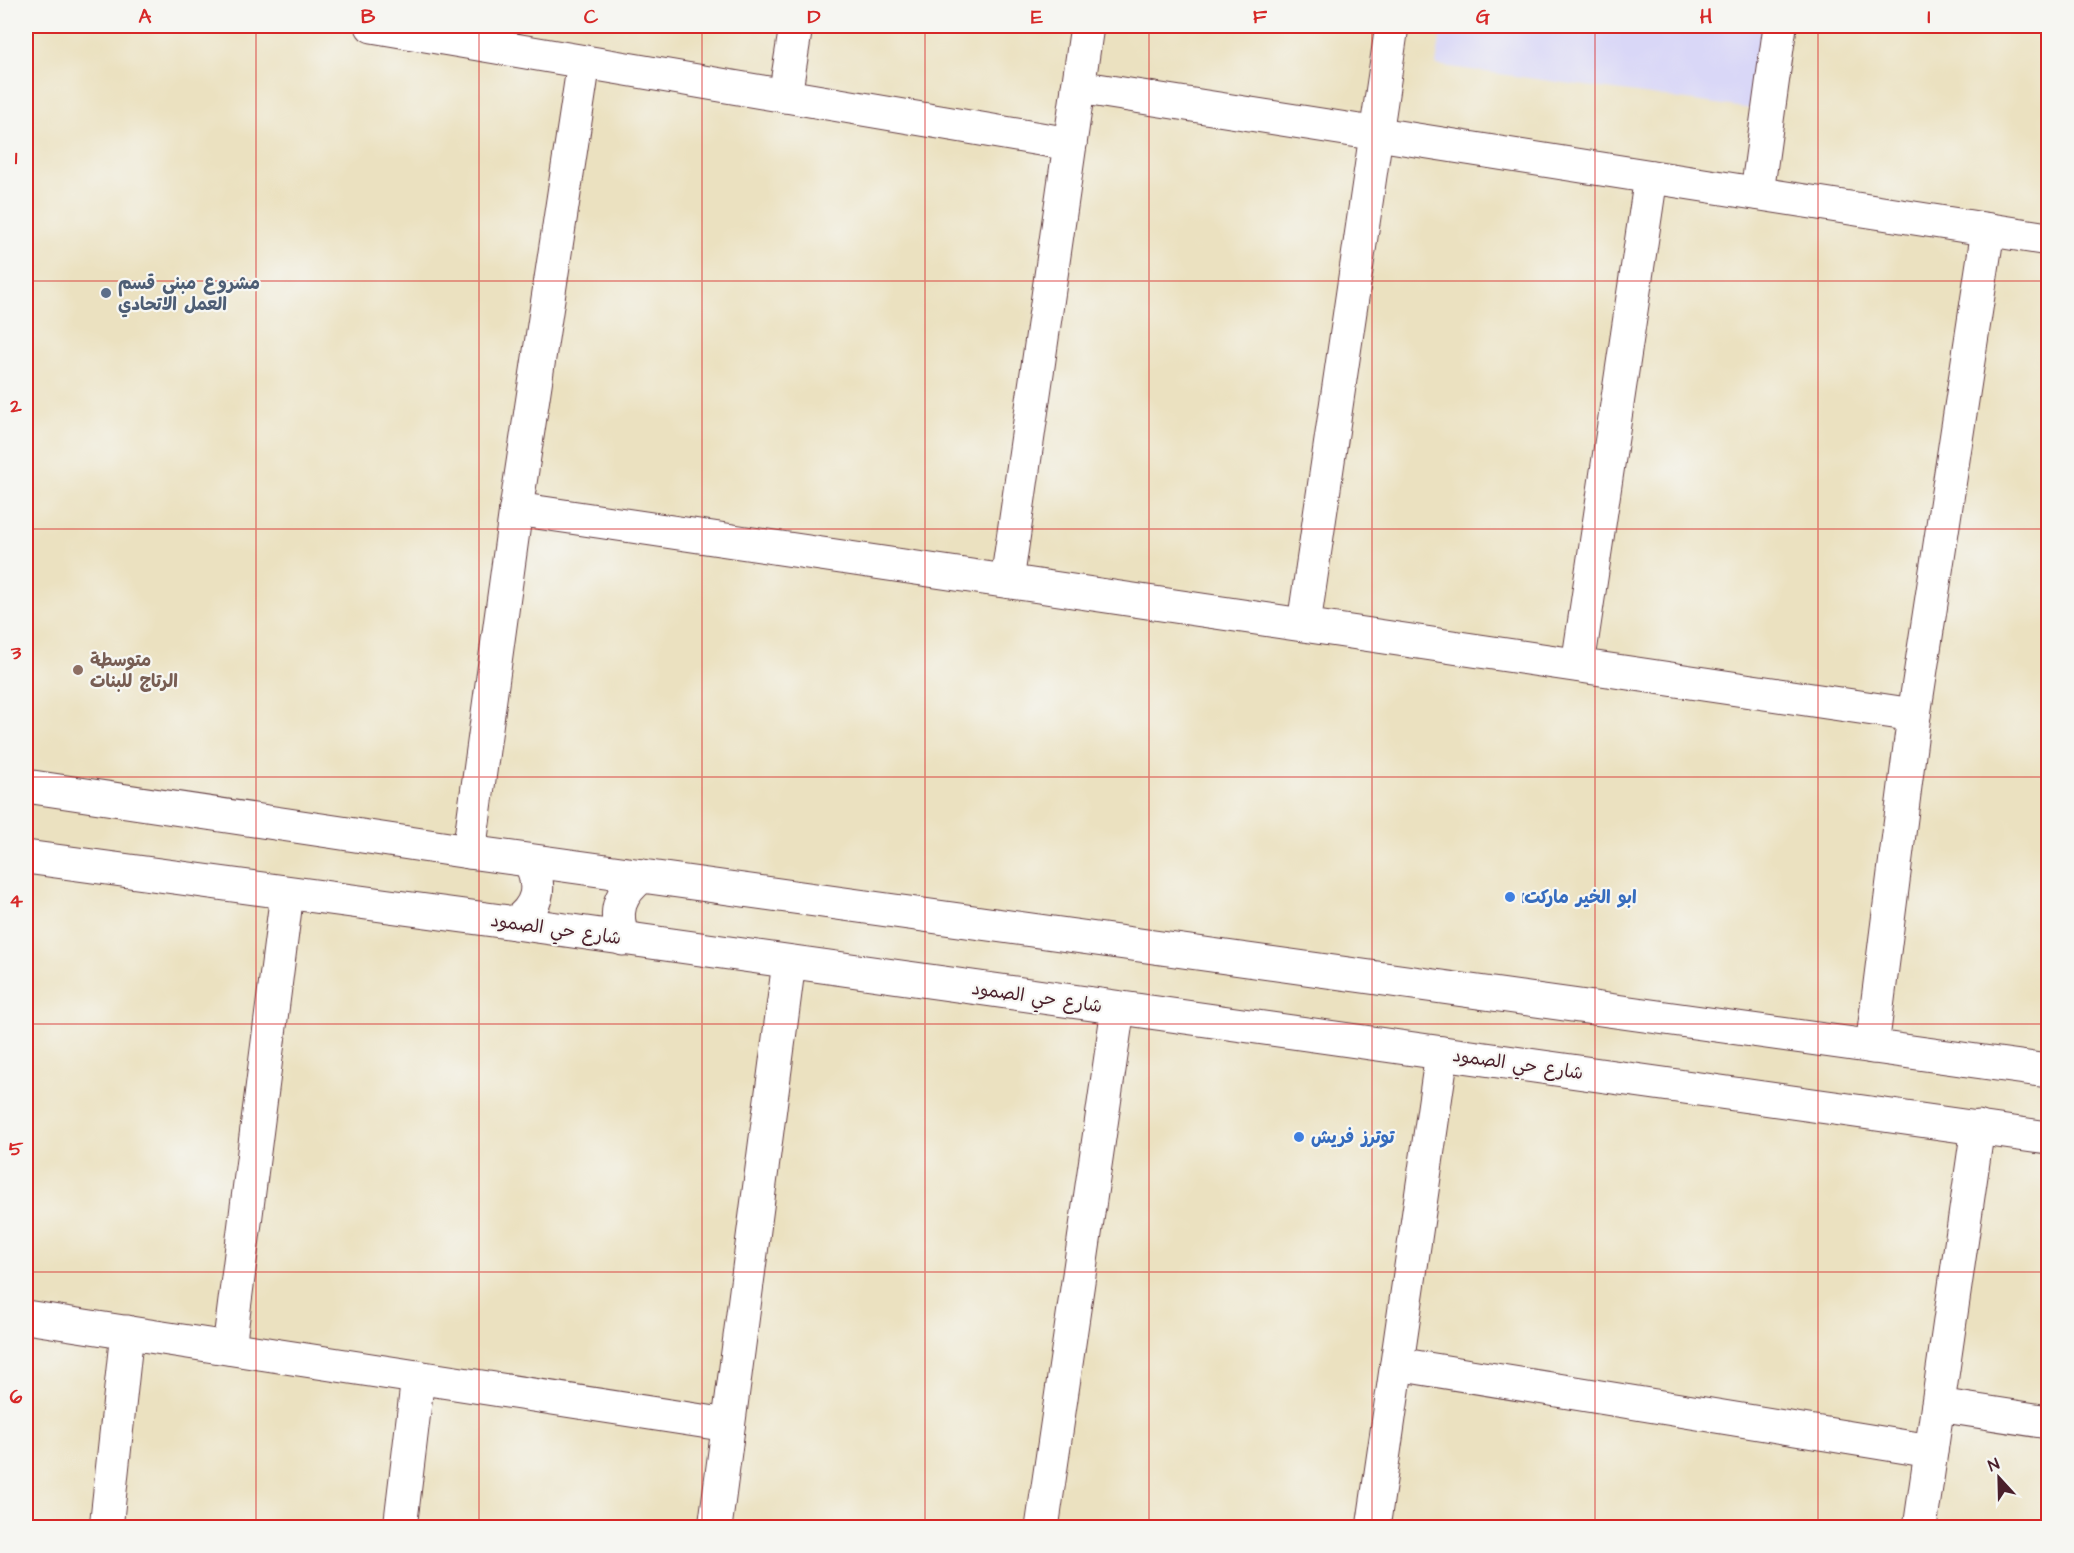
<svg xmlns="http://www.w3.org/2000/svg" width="2074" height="1553" viewBox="0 0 2074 1553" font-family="'Architects Daughter','Playpen Sans Arabic',sans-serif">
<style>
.built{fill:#d9d7f7}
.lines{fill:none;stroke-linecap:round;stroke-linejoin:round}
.minor-casing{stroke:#623c41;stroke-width:35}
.minor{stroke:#fff;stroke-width:33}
.grid{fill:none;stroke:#d62828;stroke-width:1.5;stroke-opacity:0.55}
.service-dot{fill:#5c6f8a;stroke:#f6f6f2;stroke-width:2}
.education-dot{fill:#8d6e63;stroke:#f6f6f2;stroke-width:2}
.shop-dot{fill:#3f7fe0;stroke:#f6f6f2;stroke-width:2}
.labels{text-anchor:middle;stroke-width:4.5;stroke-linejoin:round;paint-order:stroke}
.service-label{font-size:18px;font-weight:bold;fill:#4e5e75;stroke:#f6f6f2;text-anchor:start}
.education-label{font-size:18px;font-weight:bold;fill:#785e54;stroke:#f6f6f2;text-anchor:start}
.shop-label{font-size:18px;font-weight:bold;fill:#366cbe;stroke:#f6f6f2;text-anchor:start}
.street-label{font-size:18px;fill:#4a1f2b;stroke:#f6f6f2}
.neatline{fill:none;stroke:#d62828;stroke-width:2}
.grid-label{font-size:20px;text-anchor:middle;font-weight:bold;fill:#d62828}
</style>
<rect width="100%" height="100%" fill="#f6f6f2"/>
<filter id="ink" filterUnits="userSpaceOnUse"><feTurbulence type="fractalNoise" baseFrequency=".0167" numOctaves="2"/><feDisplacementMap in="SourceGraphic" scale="12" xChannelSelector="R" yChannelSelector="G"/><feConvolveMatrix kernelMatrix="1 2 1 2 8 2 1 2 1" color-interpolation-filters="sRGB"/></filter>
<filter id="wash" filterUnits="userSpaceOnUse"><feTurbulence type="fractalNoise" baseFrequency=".008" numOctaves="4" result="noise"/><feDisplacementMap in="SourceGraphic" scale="24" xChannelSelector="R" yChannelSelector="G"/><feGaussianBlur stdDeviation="1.35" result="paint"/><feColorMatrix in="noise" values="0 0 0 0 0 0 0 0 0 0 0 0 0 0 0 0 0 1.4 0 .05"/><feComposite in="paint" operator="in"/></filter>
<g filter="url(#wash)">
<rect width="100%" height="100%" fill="#ebe1c0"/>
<!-- built -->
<polygon class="built" points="1442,26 1763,26 1752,109 1436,65"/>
</g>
<g filter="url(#ink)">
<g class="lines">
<!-- minor casing -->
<g class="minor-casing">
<g id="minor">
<polyline points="372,26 1070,144"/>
<polyline points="1078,87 2048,239"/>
<polyline points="785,96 796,26"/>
<polyline points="1757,193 1780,26"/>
<polyline points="516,509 1914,715"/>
<polyline points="1007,581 1087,26"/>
<polyline points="1304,624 1392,26"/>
<polyline points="1578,665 1651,177"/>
<polyline points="26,786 469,852 2048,1071"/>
<polyline points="469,852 516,509 584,62"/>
<polyline points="26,857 515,923 2048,1138"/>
<path d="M515,923C539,906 542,887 530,861"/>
<path d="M623,939C613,911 619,894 642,876"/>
<polyline points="1872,1047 1914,715 1988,230"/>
<polyline points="26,1317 728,1425"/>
<polyline points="229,1348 287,893"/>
<polyline points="1397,1364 1931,1451"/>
<polyline points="1938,1405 2048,1422"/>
<polyline points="106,1528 127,1332"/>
<polyline points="400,1528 418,1377"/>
<polyline points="715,1528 789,962"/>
<polyline points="1042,1528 1118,1008"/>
<polyline points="1373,1528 1442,1053"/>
<polyline points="1920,1528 1978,1127"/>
</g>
</g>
<!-- minor -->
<use href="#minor" class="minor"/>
</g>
</g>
<!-- grid -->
<path class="grid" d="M256,26V1528M479,26V1528M702,26V1528M925,26V1528M1149,26V1528M1372,26V1528M1595,26V1528M1818,26V1528M26,281H2048M26,529H2048M26,777H2048M26,1024H2048M26,1272H2048"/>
<!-- markers -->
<circle class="service-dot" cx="106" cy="293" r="6"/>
<circle class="education-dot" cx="78" cy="670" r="6"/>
<g class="shop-dot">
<circle cx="1510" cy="897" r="6"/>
<circle cx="1299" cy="1137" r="6"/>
</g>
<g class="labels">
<!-- service labels -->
<g class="service-label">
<text x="118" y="289">مشروع مبنى قسم<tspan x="118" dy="21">العمل الاتحادي</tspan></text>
</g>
<!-- education labels -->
<g class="education-label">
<text x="90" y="666">متوسطة<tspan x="90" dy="21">الرتاج للبنات</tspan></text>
</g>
<!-- shop labels -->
<g class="shop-label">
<text x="1522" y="903">ابو الخير ماركت1</text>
<text x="1311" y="1143">توترز فريش</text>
</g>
<!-- street labels -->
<g class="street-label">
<text transform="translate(556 929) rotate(8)" y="6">شارع حي الصمود</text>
<text transform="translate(1037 997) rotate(8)" y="6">شارع حي الصمود</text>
<text transform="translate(1518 1064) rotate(8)" y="6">شارع حي الصمود</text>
</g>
</g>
<!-- margin -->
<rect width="2074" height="1553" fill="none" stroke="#f6f6f2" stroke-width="66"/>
<!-- north arrow -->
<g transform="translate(1999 1478) rotate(338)" stroke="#f6f6f2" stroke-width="4.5" paint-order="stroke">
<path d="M0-4.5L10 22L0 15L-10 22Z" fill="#4a1f2b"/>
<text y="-9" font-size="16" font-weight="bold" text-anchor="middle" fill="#4a1f2b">N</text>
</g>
<rect x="33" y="33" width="2008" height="1487" class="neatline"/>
<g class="grid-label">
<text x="145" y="23">A</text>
<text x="368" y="23">B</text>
<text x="591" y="23">C</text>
<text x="814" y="23">D</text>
<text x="1037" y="23">E</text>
<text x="1260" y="23">F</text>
<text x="1483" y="23">G</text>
<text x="1706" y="23">H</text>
<text x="1929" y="23">I</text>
<text x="16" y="164">1</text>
<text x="16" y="412">2</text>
<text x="16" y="659">3</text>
<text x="16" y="907">4</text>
<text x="16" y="1155">5</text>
<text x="16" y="1403">6</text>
</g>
</svg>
